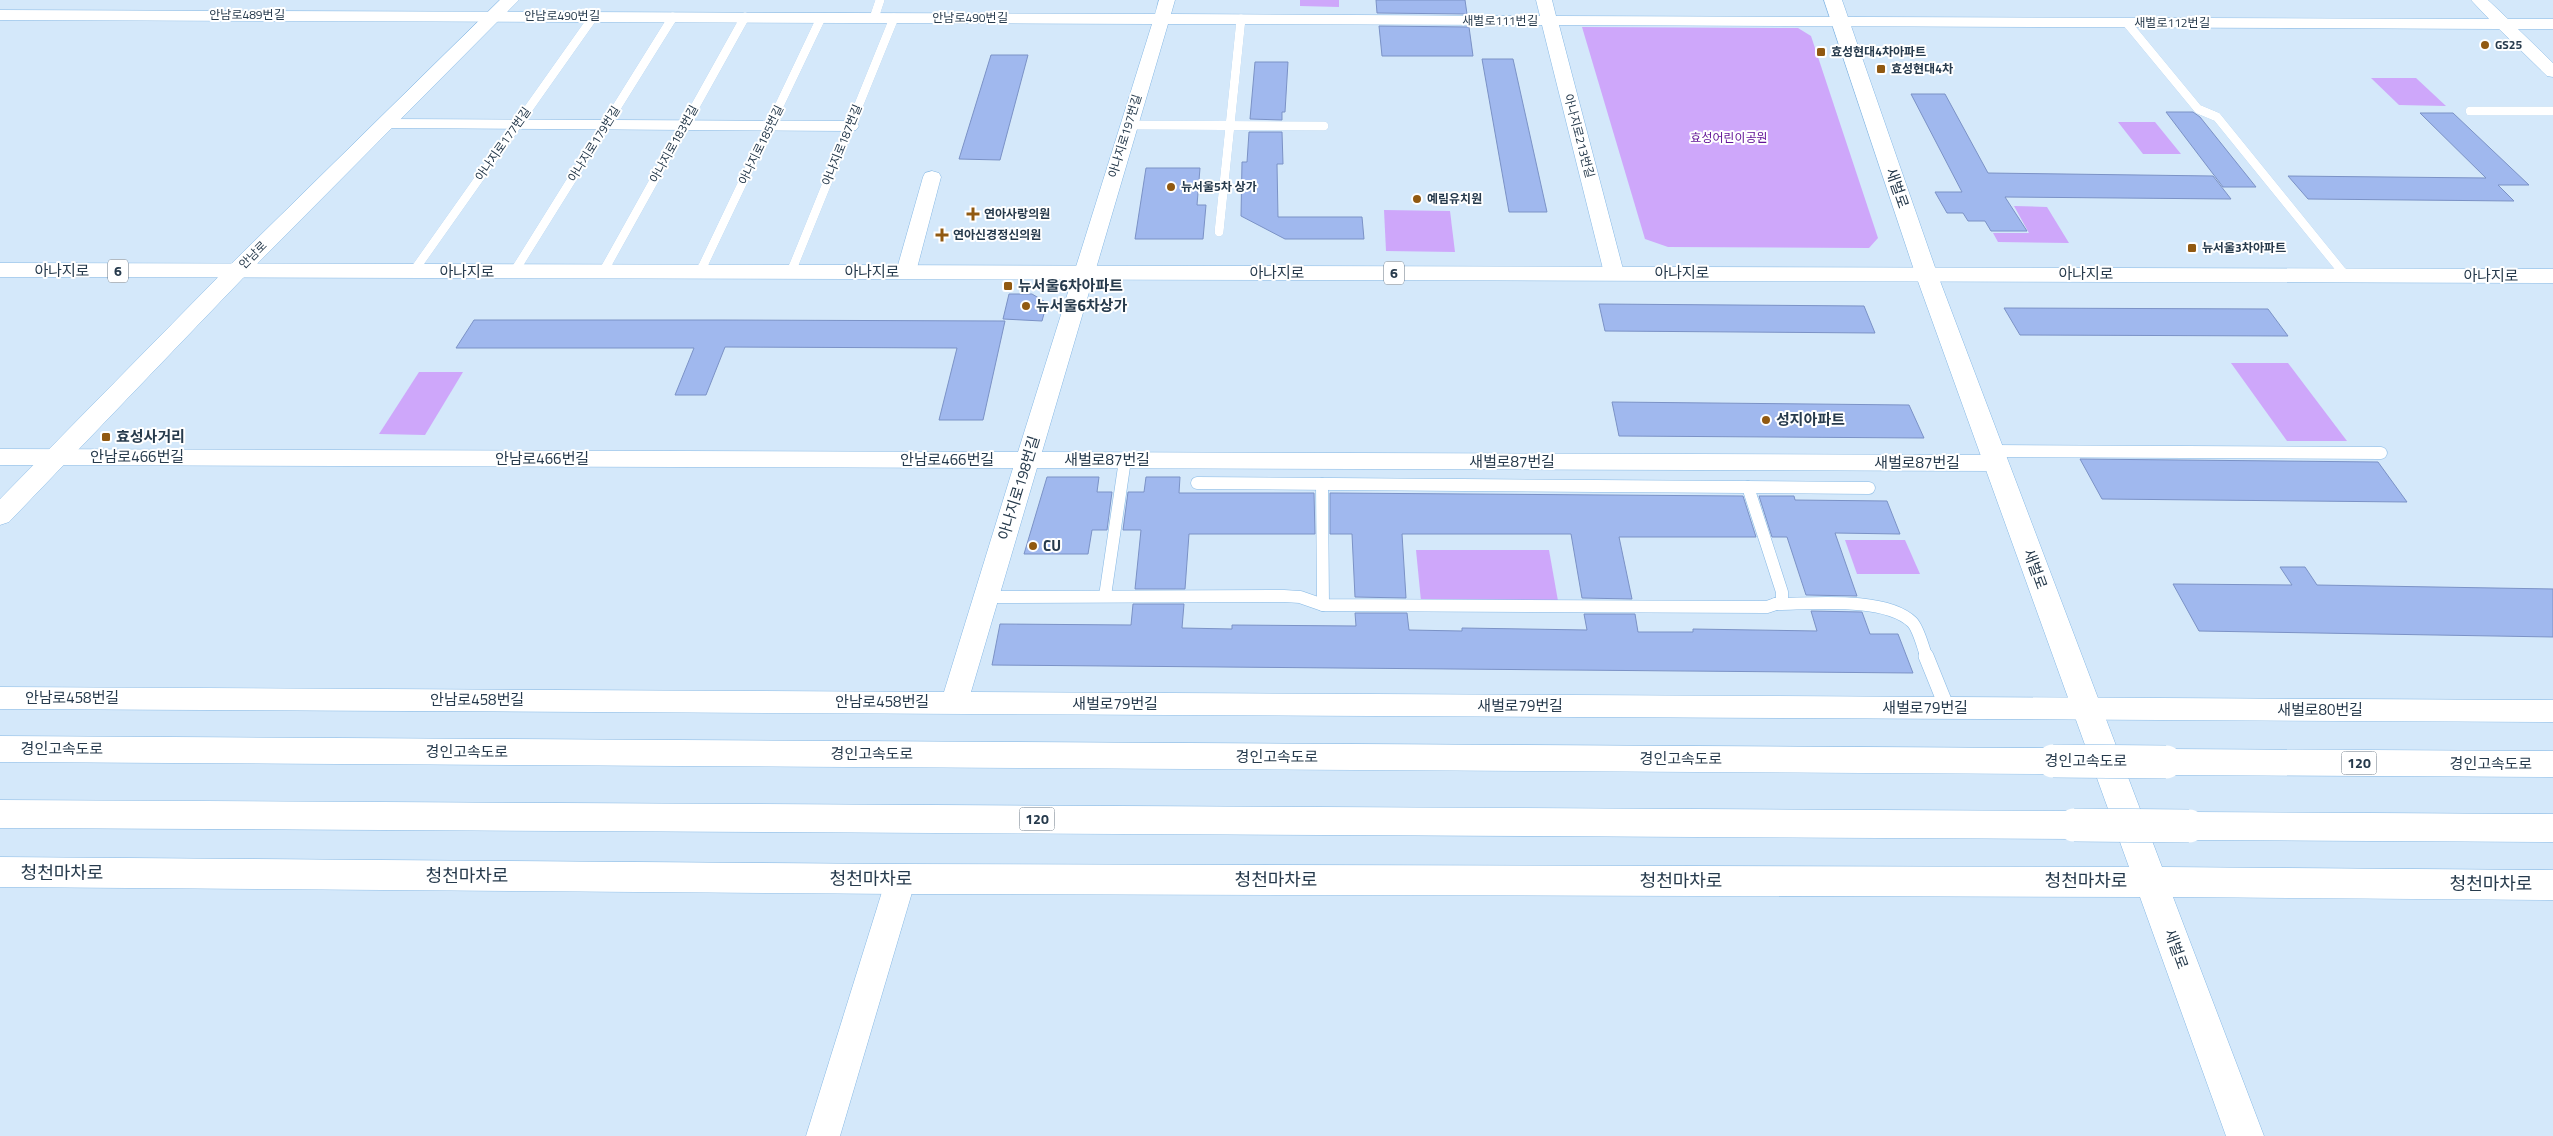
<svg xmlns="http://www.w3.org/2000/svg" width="2553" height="1136" viewBox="0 0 2553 1136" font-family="'Titillium Web','Noto Sans KR',sans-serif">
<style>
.green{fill:#cea7fa}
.building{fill:#a0b8ee;stroke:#7b92c6}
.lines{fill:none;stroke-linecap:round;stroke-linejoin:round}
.service-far2-casing{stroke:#86b8e4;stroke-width:9}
.service-far1-casing{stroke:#86b8e4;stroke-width:13}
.service-casing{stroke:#86b8e4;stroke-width:16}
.minor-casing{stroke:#86b8e4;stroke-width:1}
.tertiary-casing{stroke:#86b8e4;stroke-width:1}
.secondary-casing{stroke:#86b8e4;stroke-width:1}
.primary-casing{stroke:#86b8e4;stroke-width:1}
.motorway-casing{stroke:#86b8e4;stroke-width:1}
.service-far2{stroke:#fff;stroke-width:9}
.service-far1{stroke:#fff;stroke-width:12}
.service{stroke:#fff;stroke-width:15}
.minor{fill:#fff;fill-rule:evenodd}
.tertiary{fill:#fff;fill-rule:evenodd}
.secondary{fill:#fff;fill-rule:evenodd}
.primary{fill:#fff;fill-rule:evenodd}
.motorway{fill:#fff;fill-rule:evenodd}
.motorway-bridge-casing{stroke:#86b8e4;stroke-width:34;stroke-linecap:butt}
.motorway-bridge{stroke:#fff;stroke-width:33}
.poi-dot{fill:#915911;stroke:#fff;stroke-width:2}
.labels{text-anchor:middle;stroke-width:4;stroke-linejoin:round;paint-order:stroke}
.far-street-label{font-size:12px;fill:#263a4c;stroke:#fff}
.far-poi-label{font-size:12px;font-weight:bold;fill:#263a4c;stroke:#fff;text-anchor:start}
.far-park-label{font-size:12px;fill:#621497;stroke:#fff}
.shield{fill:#fff;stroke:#677582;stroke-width:1}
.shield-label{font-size:14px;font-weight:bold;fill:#263a4c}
.street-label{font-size:15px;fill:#263a4c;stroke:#fff}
.poi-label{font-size:15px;font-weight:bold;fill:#263a4c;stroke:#fff;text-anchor:start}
.near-street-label{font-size:18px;fill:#263a4c;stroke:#fff}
</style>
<rect width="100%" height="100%" fill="#d4e8fa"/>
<!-- green -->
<g class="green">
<polygon points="1300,0 1339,0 1339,7 1300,6"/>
<polygon points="1582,27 1798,28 1811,36 1878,238 1869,248 1668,247 1645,239"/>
<polygon points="2371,78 2416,78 2446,106 2399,105"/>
<polygon points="2118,122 2155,122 2181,154 2143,154"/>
<polygon points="2014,206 2047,207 2069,243 1998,242 1993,233 2029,233"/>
<polygon points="1384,210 1450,211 1455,252 1386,251"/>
<polygon points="2231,363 2288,363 2347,441 2287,441"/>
<polygon points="419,372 463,372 425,435 379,434"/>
<polygon points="1845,540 1905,540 1920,574 1857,574"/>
<polygon points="1416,550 1549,550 1558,601 1421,601"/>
</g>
<!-- building -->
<g class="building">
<polygon points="1376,0 1465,0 1467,14 1377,13"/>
<polygon points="1379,26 1469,27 1473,56 1382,56"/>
<polygon points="991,55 1028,55 1000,160 959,159"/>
<polygon points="1482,59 1513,59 1547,212 1509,212"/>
<polygon points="1255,62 1288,62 1285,112 1282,112 1282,120 1250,119"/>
<polygon points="1911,94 1945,94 1988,173 2213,176 2231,199 2005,197 2027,231 1991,231 1985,221 1968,221 1963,213 1947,213 1935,192 1962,192"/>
<polygon points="2166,112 2193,112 2200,117 2256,187 2223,187"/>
<polygon points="2420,113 2453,113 2529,185 2498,185 2514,201 2308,199 2288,176 2486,178"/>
<polygon points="1249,132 1282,132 1283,164 1277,164 1278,217 1362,217 1364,239 1285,239 1241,216 1242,162 1247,162"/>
<polygon points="1146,168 1200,168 1197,205 1206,205 1203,239 1135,239"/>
<polygon points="1009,294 1032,294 1047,303 1042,321 1003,319"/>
<polygon points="1599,304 1864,306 1875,333 1605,331"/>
<polygon points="2004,308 2268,309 2288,336 2020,335"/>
<polygon points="474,320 721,320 1005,321 983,420 939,420 957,348 725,347 706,395 675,395 694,348 456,348"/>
<polygon points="1612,402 1909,405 1924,438 1619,436"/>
<polygon points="2080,459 2378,462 2407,502 2102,499"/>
<polygon points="1047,477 1099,477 1097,492 1112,492 1107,530 1092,530 1088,554 1024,554"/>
<polygon points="1146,477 1180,477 1179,493 1314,493 1315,534 1189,534 1185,589 1135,589 1141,530 1123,530 1128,492 1144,492"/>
<polygon points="1330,493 1743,496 1756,537 1619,537 1632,599 1582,598 1571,534 1402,534 1406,598 1355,597 1352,534 1330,534"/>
<polygon points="1759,496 1794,496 1795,500 1887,501 1900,534 1835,533 1857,596 1806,595 1787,537 1772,537"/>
<polygon points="2280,567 2305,567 2317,585 2553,589 2553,637 2199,631 2173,584 2292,585"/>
<polygon points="1133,604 1184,604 1182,628 1232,629 1232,625 1356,626 1355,613 1407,613 1409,630 1462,631 1462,628 1587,630 1584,614 1635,614 1638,632 1693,632 1693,629 1817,631 1811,611 1862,612 1870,634 1898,634 1913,673 992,665 1000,624 1131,625"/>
</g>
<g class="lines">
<!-- service-far2 casing -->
<g class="service-far2-casing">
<g id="service-far2">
<polyline points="874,18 880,0"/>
<polyline points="2127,23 2198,109 2217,117 2345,275"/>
<polyline points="2470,111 2553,111"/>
<polyline points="1128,125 1324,126"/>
<polyline points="1219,232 1241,19"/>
<polyline points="413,272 594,16"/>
<polyline points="514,272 673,17"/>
<polyline points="603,272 745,17"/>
<polyline points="700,272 821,18"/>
<polyline points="791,272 894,18"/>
</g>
</g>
<!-- service-far1 casing -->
<g class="service-far1-casing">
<g id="service-far1">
<polyline points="1992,451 2381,453"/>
<polyline points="1197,483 1869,488"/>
<polyline points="1322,484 1323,605"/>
<polyline points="1105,596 1125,460"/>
<polyline points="986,597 1284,596 1300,597 1323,605 1767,607 1782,602 1782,592 1748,487"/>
<path d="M1775,604C1810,604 1885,596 1912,622C1919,629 1923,648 1927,658"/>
</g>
</g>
<!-- service casing -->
<g class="service-casing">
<polyline id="service" points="1926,656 1947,708"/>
</g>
<!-- minor casing -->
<g class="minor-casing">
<g id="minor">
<polygon points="1159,0 1175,0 1171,14 1540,16 1536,0 1552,0 1556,16 2489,19 2471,0 2488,0 2508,19 2553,19 2553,29 2518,29 2553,63 2553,77 2547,76 2499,29 1559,25 1624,273 1621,277 1607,277 1604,273 1542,25 1168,24 1042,452 1996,455 2004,457 2008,463 2004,469 1996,471 1037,468 971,692 2553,700 2553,722 0,709 0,687 944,692 1013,468 0,465 0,449 1018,452 1152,24 0,20 0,10 1155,14"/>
<polygon points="385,119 850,121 856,122 859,126 856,130 850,131 379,128 376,124 379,120"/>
<polygon points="932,171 939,173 941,177 916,272 913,276 899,276 896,272 923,177 925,173"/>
<polygon points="901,866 912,870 916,879 840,1136 806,1136 886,879 890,870"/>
</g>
</g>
<!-- tertiary casing -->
<g class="tertiary-casing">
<polygon id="tertiary" points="1824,0 1842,0 1937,273 2162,867 2553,870 2553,900 2173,897 2264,1136 2226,1136 2140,897 901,894 0,887 0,857 901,864 2129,867 1915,273"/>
</g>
<!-- secondary casing -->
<g class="secondary-casing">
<polygon id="secondary" points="500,0 519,0 244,277 9,522 0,525 0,499 228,267"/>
</g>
<!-- primary casing -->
<g class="primary-casing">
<polygon id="primary" points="0,263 2553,269 2553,283 0,277"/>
</g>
<!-- motorway casing -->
<g class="motorway-casing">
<g id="motorway">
<polygon points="0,736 2053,748 2064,752 2068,761 2064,770 2053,774 0,762"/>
<polygon points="2166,749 2553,751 2553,777 2166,775 2155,771 2151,762 2155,753"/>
<polygon points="0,800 2074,811 2085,815 2090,825 2085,835 2074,839 0,828"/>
<polygon points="2189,812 2553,814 2553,842 2189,840 2178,836 2173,826 2178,816"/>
</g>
</g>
<!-- service-far2 -->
<use href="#service-far2" class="service-far2"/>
<!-- service-far1 -->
<use href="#service-far1" class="service-far1"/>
<!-- service -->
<use href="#service" class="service"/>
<!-- minor -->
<use href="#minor" class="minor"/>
<!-- tertiary -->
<use href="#tertiary" class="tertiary"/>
<!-- secondary -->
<use href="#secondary" class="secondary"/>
<!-- primary -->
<use href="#primary" class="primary"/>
<!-- motorway -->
<use href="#motorway" class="motorway"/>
<!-- motorway-bridge casing -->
<g class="motorway-bridge-casing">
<g id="motorway-bridge">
<polyline points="2053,761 2166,762"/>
<polyline points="2074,825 2189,826"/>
</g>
</g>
<!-- motorway-bridge -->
<use href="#motorway-bridge" class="motorway-bridge"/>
</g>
<!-- markers -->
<g class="poi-dot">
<circle cx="2485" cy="45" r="5"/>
<rect x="1816" y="47" width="10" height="10" rx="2.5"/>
<rect x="1876" y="64" width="10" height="10" rx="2.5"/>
<circle cx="1171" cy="187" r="5"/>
<circle cx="1417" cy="199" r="5"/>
<path d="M970.5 206.5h5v5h5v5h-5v5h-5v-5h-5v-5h5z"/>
<path d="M939.5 227.5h5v5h5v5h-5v5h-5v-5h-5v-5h5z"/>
<rect x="2187" y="243" width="10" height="10" rx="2.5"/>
<rect x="1003" y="281" width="10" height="10" rx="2.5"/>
<circle cx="1026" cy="306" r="5"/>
<circle cx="1766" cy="420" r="5"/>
<rect x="101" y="432" width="10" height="10" rx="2.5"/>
<circle cx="1033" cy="546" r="5"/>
</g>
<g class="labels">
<!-- far-street labels -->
<g class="far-street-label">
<text x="247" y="19">안남로489번길</text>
<text x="562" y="20">안남로490번길</text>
<text x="970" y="22">안남로490번길</text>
<text x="1500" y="25">새벌로111번길</text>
<text x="2172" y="27">새벌로112번길</text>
<text transform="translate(1125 136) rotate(-73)" y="4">아나지로197번길</text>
<text transform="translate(1579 136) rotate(75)" y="4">아나지로213번길</text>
<text transform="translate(503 144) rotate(-55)" y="4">아나지로177번길</text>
<text transform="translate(594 144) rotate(-58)" y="4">아나지로179번길</text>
<text transform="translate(674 144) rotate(-61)" y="4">아나지로183번길</text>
<text transform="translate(761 145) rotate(-64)" y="4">아나지로185번길</text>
<text transform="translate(842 145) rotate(-68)" y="4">아나지로187번길</text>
<text transform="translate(253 255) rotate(-45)" y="4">안남로</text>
</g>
<!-- far-poi labels -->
<g class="far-poi-label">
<text x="2495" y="49">GS25</text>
<text x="1831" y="56">효성현대4차아파트</text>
<text x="1891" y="73">효성현대4차</text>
<text x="1181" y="191">뉴서울5차 상가</text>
<text x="1427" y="203">예림유치원</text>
<text x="984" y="218">연아사랑의원</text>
<text x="953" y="239">연아신경정신의원</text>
<text x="2202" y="252">뉴서울3차아파트</text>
</g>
<!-- far-park labels -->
<g class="far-park-label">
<text x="1729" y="142">효성어린이공원</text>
</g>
<!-- shield labels -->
<g class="shield">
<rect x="108" y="259.5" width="20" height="23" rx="4"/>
<rect x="1384" y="261.5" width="20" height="23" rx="4"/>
<rect x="2341.5" y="751.5" width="35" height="23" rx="4"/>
<rect x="1019.5" y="807.5" width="35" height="23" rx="4"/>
</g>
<g class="shield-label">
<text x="118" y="276">6</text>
<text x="1394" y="278">6</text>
<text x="2359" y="768">120</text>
<text x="1037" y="824">120</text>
</g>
<!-- street labels -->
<g class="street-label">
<text transform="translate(1897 188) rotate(71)" y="5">새벌로</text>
<text x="62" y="276">아나지로</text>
<text x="467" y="277">아나지로</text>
<text x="872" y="277">아나지로</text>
<text x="1277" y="278">아나지로</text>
<text x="1682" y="278">아나지로</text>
<text x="2086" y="279">아나지로</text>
<text x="2491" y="281">아나지로</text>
<text x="137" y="462">안남로466번길</text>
<text x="542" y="464">안남로466번길</text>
<text x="947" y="465">안남로466번길</text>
<text x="1107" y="465">새벌로87번길</text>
<text x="1512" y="467">새벌로87번길</text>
<text x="1917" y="468">새벌로87번길</text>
<text transform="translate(1019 488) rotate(-73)" y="5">아나지로198번길</text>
<text transform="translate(2035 569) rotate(70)" y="5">새벌로</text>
<text x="72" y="703">안남로458번길</text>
<text x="477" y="705">안남로458번길</text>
<text x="882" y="707">안남로458번길</text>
<text x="1115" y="709">새벌로79번길</text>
<text x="1520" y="711">새벌로79번길</text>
<text x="1925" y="713">새벌로79번길</text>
<text x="2320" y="715">새벌로80번길</text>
<text x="62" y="754">경인고속도로</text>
<text x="467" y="757">경인고속도로</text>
<text x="872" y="759">경인고속도로</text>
<text x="1277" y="762">경인고속도로</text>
<text x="1681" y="764">경인고속도로</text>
<text x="2086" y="766">경인고속도로</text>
<text x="2491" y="769">경인고속도로</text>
<text transform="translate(2176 949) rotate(70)" y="5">새벌로</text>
</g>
<!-- poi labels -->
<g class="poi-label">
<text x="1018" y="291">뉴서울6차아파트</text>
<text x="1036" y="311">뉴서울6차상가</text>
<text x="1776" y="425">성지아파트</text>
<text x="116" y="442">효성사거리</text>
<text x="1043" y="551">CU</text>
</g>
<!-- near-street labels -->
<g class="near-street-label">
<text x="62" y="879">청천마차로</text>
<text x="467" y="882">청천마차로</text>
<text x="871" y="885">청천마차로</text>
<text x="1276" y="886">청천마차로</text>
<text x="1681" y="887">청천마차로</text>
<text x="2086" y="887">청천마차로</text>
<text x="2491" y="890">청천마차로</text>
</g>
</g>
</svg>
